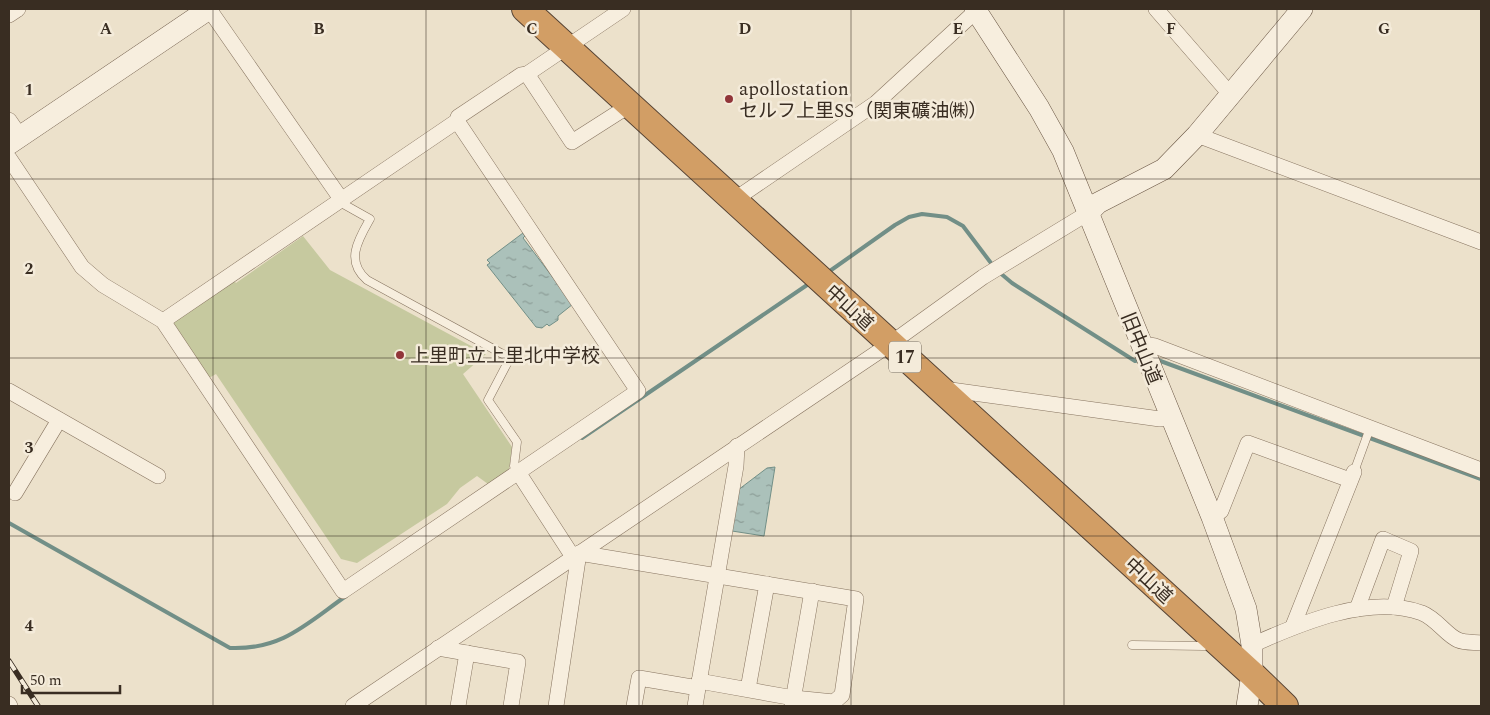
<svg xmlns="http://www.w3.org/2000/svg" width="1490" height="715" viewBox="0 0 1490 715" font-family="Spectral,'Noto Sans JP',serif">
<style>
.grass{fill:#c6c99f}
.water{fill:url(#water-ripples);stroke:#728f87}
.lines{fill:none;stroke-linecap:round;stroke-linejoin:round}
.stream{stroke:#728f87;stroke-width:4}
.lane-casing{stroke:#877460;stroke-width:9}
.street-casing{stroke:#877460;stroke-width:16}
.secondary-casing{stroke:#695543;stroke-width:22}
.highway-casing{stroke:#564334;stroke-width:28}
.lane{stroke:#f7eede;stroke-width:8}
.street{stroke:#f7eede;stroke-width:15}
.secondary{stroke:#f7eede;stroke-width:21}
.highway{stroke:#d29e65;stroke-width:26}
.rail-casing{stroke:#392d22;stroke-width:5.5}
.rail{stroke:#f4ebda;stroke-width:4;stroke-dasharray:11;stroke-linecap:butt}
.grid{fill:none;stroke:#392d22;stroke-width:1;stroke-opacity:0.55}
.poi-dot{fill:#913539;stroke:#f4ebda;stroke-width:2}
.labels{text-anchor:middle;stroke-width:5;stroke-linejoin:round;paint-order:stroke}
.shield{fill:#f4ebda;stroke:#716659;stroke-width:1}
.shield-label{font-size:18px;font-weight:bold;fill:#392d22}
.poi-label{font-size:19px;fill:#392d22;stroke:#f4ebda;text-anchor:start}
.street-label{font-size:19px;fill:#392d22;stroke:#f4ebda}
.grid-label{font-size:16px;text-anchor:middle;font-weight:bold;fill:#392d22;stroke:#f4ebda;stroke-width:5;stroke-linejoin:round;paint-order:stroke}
</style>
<defs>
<pattern id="water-ripples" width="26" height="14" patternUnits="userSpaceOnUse" patternTransform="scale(1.25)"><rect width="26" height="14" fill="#abc1ba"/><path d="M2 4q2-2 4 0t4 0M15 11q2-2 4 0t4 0" fill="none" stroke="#8c9d97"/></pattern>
</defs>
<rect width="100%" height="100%" fill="#ece1cb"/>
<!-- grass -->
<polygon class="grass" points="303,236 330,270 486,354 463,374 512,447 509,470 488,484 477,476 460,488 447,504 357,563 341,559 216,374 209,378 172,324 232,279 236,283"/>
<!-- water -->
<g class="water">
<polygon points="523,233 525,236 523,238 573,304 558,316 558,320 549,326 547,324 542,328 536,327 487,265 490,263 487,260"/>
<polygon points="775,467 764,536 732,531 738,490 767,468"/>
</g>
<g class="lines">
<!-- stream -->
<g class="stream">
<polyline points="999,272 1012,283 1135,361 1140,360"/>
<polyline points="827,273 895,225 909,217 922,214 947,217 963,226 994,267"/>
<polyline points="1155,359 1481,479"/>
<polyline points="582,438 810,283"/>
<path d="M9,523L230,648C282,650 306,624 346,596"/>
</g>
<!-- lane casing -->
<g class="lane-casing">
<g id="lane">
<path d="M341,199L345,205L370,219C358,240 345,261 367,280L510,358L488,400L517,442L514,466L518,472"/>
<polyline points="1354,472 1370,428"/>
<polyline points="1132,645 1204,646 1212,643"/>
</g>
</g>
<!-- street casing -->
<g class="street-casing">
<g id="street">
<polyline points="209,9 341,199"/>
<polyline points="1156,9 1230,94"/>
<polyline points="9,15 18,9"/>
<polyline points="527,74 572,142 630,105"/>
<polyline points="9,120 20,136"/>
<polyline points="1197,135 1481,242"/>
<polyline points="9,158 82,267 103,285 163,321 343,591 638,391 457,121"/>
<polyline points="734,200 876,103 976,11"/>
<polyline points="163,321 457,121 458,117 521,75 527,74 623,9"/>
<polyline points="1143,348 1149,345 1155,346 1481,470"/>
<polyline points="944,389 1160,419 1171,418"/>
<polyline points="9,391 158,476"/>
<polyline points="518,472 573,557"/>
<polyline points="15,493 59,420"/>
<polyline points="1212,517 1221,511 1248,443 1350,480"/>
<polyline points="1357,609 1383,539 1411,551 1394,607"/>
<polyline points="1293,626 1354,472"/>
<path d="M1252,645C1301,623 1369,594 1422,613C1437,619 1446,635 1458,640C1465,643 1475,642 1481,643"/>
<polyline points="438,648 518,662 511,706"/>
<polyline points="748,689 767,584"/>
<polyline points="9,704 10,706"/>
<polyline points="353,706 890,344 983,277 1088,213"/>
<polyline points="458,706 467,653"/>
<polyline points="556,706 579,553 856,599 842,695 834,702 794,698 699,681"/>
<polyline points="634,706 639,678 698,688"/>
<polyline points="695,706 736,466 737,446"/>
<polyline points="792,706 812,591"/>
</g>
</g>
<!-- secondary casing -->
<g class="secondary-casing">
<g id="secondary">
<polyline points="975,9 1039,108 1063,151 1212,517 1246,609 1252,645 1252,674 1247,706"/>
<polyline points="9,144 209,9"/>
<polyline points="1088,213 1098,203 1164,169 1197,135 1302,9"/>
</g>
</g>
<!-- highway casing -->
<g class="highway-casing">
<polyline id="highway" points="525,9 1252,674 1285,706"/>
</g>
<!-- lane -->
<use href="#lane" class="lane"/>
<!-- street -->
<use href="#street" class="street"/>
<!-- secondary -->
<use href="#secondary" class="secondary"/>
<!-- highway -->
<use href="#highway" class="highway"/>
<!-- rail casing -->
<g class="rail-casing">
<polyline id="rail" points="9,661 38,706"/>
</g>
<!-- rail -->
<use href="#rail" class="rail"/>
</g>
<!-- grid -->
<path class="grid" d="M213,9V706M426,9V706M639,9V706M851,9V706M1064,9V706M1277,9V706M9,179H1481M9,358H1481M9,536H1481"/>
<!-- markers -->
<g class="poi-dot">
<circle cx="729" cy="99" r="5"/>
<circle cx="400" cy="355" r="5"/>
</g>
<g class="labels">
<!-- shield labels -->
<rect class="shield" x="889" y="341.5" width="32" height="31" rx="4"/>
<g class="shield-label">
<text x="905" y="363">17</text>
</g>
<!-- poi labels -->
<g class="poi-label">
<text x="739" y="95">apollostation<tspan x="739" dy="22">セルフ上里SS（関東礦油㈱）</tspan></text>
<text x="410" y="362">上里町立上里北中学校</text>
</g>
<!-- street labels -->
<g class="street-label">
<text transform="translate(850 307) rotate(43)" y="7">中山道</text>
<text transform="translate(1142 348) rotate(68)" y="7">旧中山道</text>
<text transform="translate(1149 580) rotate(43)" y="7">中山道</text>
</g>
</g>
<g class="grid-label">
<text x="106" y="34">A</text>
<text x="319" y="34">B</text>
<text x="532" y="34">C</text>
<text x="745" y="34">D</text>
<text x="958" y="34">E</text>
<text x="1171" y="34">F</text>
<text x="1384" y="34">G</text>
<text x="29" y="95">1</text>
<text x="29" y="274">2</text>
<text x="29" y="453">3</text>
<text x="29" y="631">4</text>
</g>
<!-- border -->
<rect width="1490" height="715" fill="none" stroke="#392d22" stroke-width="20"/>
<!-- scale -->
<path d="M22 685v8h98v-8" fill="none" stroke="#392d22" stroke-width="2.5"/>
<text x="30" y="685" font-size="15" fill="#392d22" stroke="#f4ebda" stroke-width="4" paint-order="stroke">50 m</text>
</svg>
